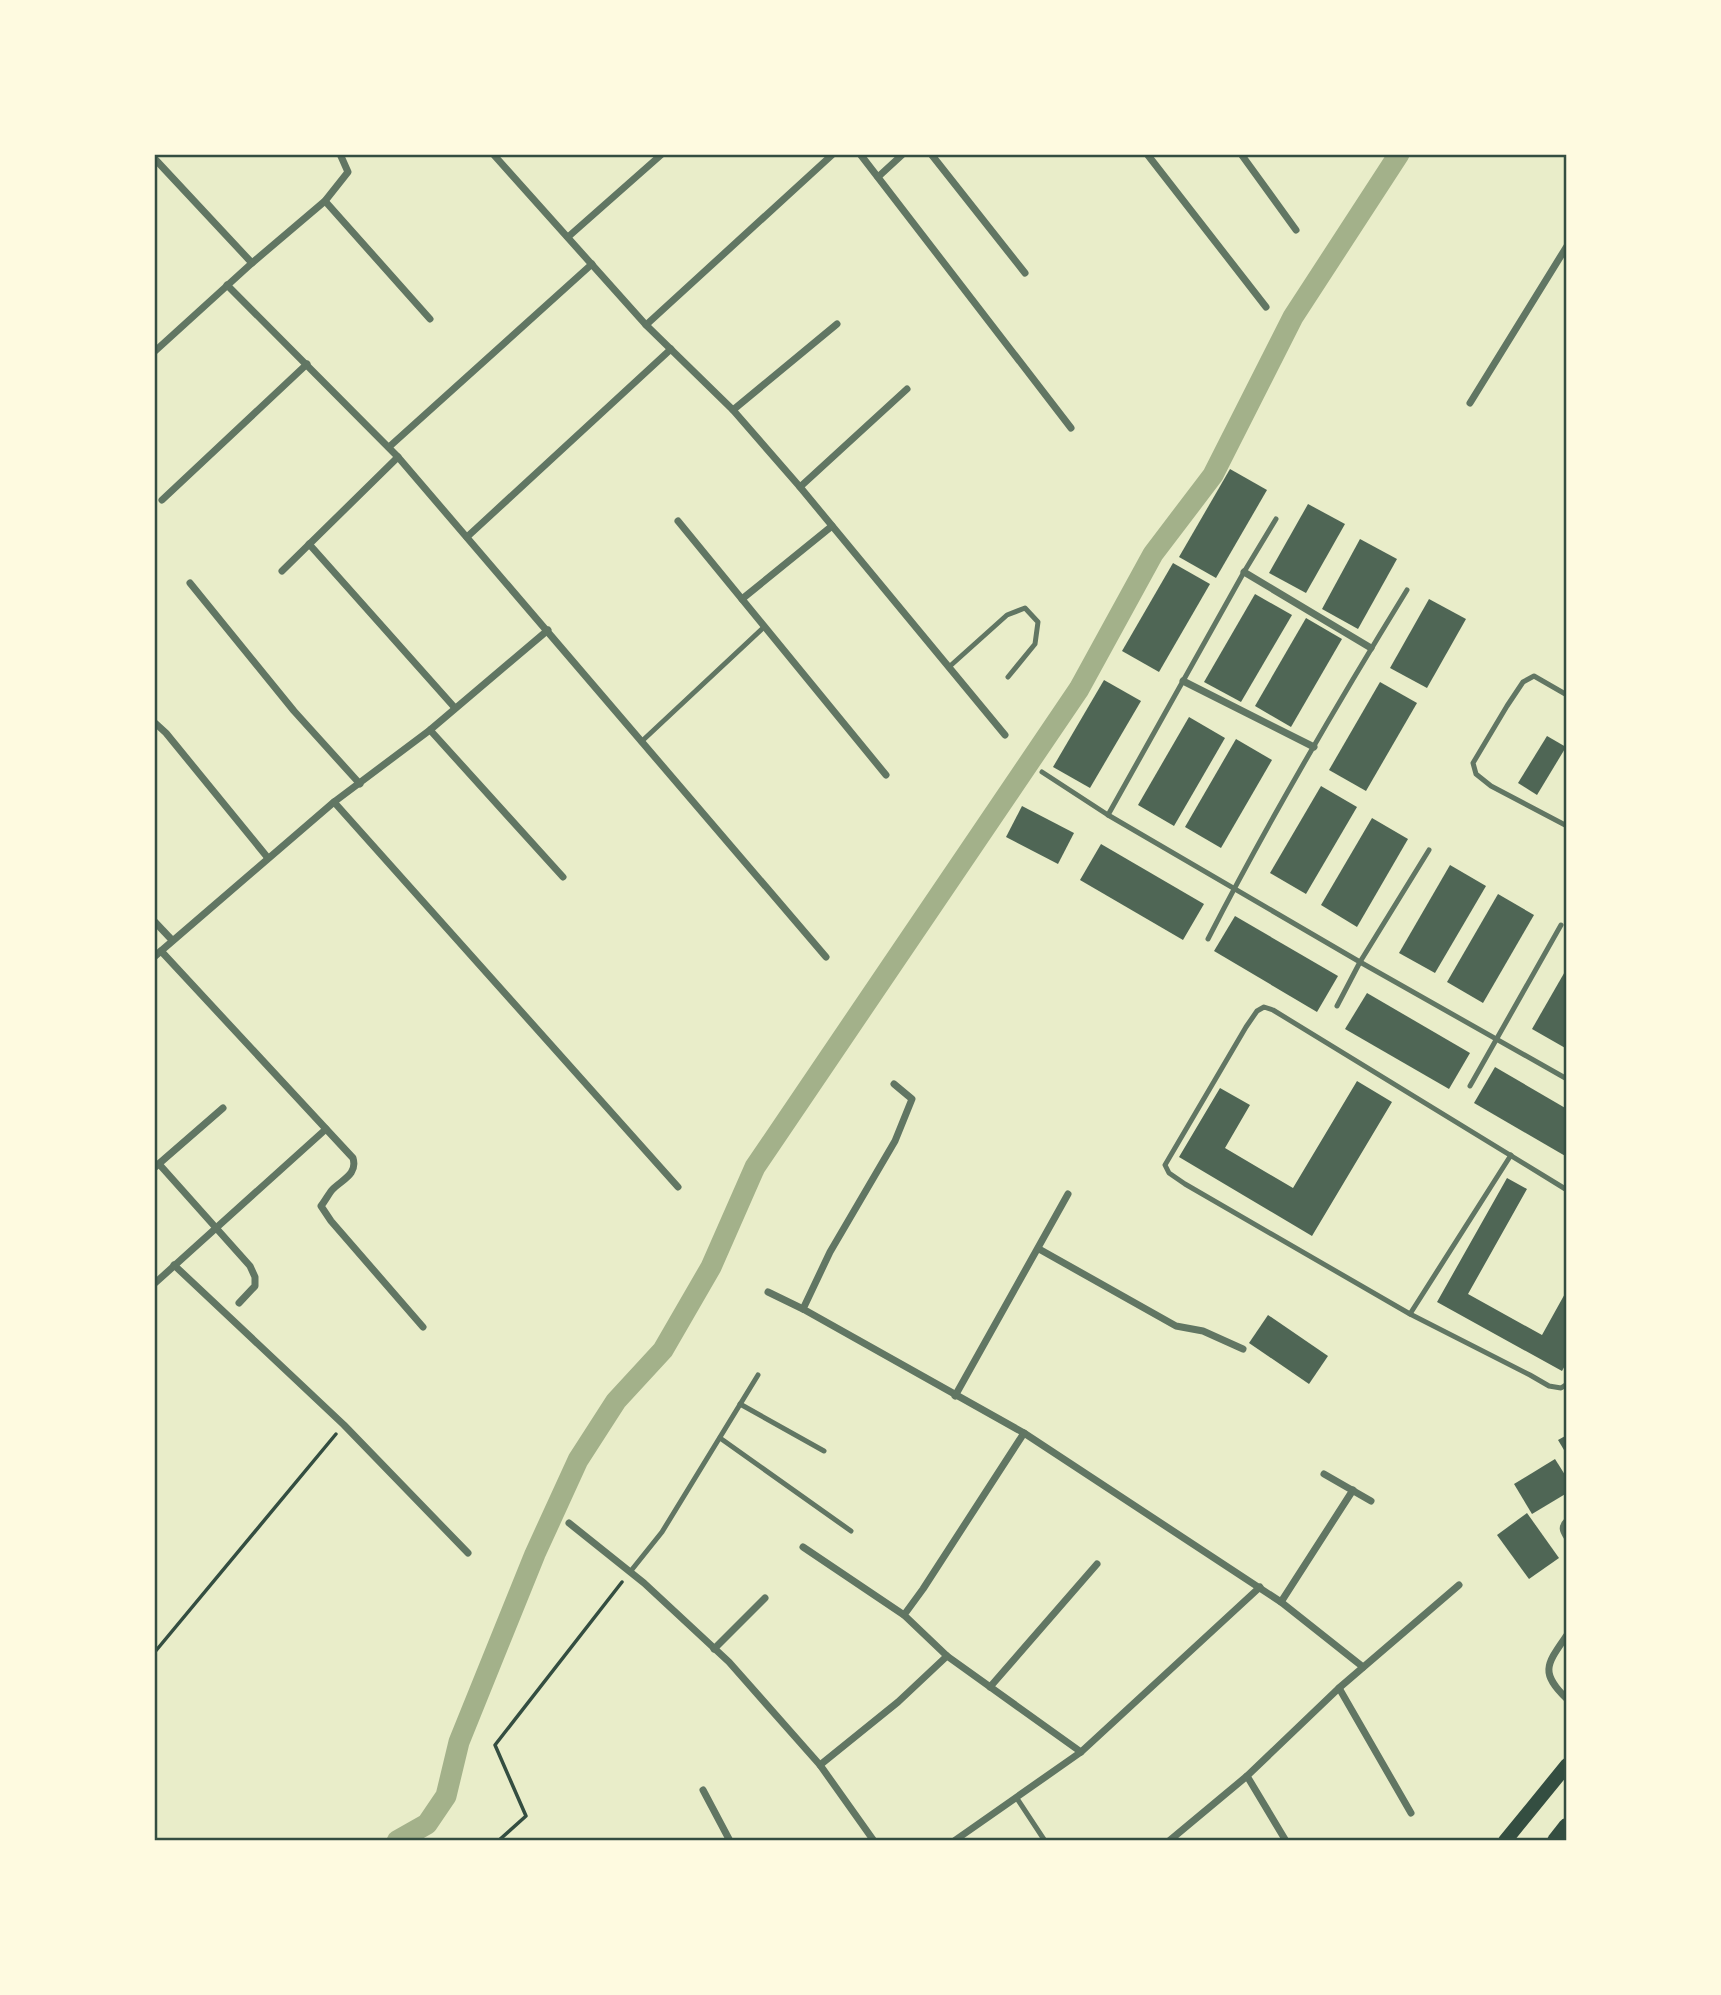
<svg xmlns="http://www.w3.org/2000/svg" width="1721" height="1995" viewBox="0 0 1721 1995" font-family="'Times New Roman',serif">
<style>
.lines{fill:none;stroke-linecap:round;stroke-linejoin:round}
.canal{stroke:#a3b18a;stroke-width:21}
.building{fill:#4f6655}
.path{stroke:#344e41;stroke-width:3.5}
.service{stroke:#617663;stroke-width:5}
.minor{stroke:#617663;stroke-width:7}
.secondary{stroke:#344e41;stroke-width:14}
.primary{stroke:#344e41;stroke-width:18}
.neatline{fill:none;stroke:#344e41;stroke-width:2.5}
</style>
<rect width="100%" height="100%" fill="#e9edc9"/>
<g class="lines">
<!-- canal -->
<polyline class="canal" points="397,1841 427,1824 446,1796 459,1742 535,1554 578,1460 616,1401 663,1350 711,1267 755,1167 1079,689 1153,554 1213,475 1293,317 1399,154"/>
</g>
<!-- building -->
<g class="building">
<polygon points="1230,469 1267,490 1216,578 1179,557"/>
<polygon points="1308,504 1345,524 1306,593 1269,573"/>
<polygon points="1360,539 1397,559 1358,629 1322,609"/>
<polygon points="1173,563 1210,584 1159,672 1122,651"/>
<polygon points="1255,594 1292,615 1241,702 1204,682"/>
<polygon points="1429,599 1466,619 1427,688 1390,668"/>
<polygon points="1306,618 1342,639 1291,727 1255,706"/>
<polygon points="1104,680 1141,701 1090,788 1053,767"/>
<polygon points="1380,682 1417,703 1366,791 1329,770"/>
<polygon points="1189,717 1225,738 1174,826 1138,805"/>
<polygon points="1547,736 1566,747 1537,795 1518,783"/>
<polygon points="1236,739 1272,760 1221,848 1185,827"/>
<polygon points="1321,786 1357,807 1306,894 1270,873"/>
<polygon points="1022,806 1074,833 1058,864 1006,837"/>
<polygon points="1372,818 1408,839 1357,927 1321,905"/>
<polygon points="1101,844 1204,904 1183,940 1080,880"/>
<polygon points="1450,865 1486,886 1435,973 1399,953"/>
<polygon points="1498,894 1534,915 1483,1003 1447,982"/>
<polygon points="1235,916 1338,976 1317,1012 1214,951"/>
<polygon points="1567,968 1567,1049 1532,1029"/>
<polygon points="1367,993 1470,1053 1449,1089 1345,1029"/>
<polygon points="1495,1067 1567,1109 1567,1157 1474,1103"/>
<polygon points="1357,1081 1392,1102 1312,1236 1179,1157 1220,1088 1250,1105 1225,1148 1293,1188"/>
<polygon points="1507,1178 1527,1189 1468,1294 1542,1335 1567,1290 1567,1362 1562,1371 1437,1302"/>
<polygon points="1268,1315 1328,1356 1309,1384 1249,1343"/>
<polygon points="1567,1435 1567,1455 1558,1440"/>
<polygon points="1555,1459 1567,1478 1567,1493 1532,1514 1514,1484"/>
<polygon points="1527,1513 1559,1558 1529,1579 1497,1535"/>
</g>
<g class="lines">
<!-- path -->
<g class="path">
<polyline points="154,1653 336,1434"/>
<polyline points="498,1841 526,1816 495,1745 622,1582"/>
</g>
<!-- service -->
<g class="service">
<polyline points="949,667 1007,615 1025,608 1038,622 1035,644 1008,677"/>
<polyline points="1567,695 1534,676 1523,682 1507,706 1473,763 1476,774 1491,786 1567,826"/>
<polyline points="641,742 764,627"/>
<polyline points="1042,772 1108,815 1360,962 1567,1079"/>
<polyline points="1108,815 1244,572 1276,519"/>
<path d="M1208,939C1269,820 1337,704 1407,590"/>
<polyline points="1337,1006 1360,962 1429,850"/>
<polyline points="1470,1086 1561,925"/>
<polyline points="1567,1190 1273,1010 1264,1007 1257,1011 1246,1027 1165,1165 1169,1173 1185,1184 1410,1314 1530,1375 1549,1386 1561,1388 1567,1384"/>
<polyline points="1410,1314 1511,1155"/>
<polyline points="740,1404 824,1451"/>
<polyline points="720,1438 851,1531"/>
<polyline points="630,1572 662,1532 758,1375"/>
<polyline points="1016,1797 1045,1841"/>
</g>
<!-- minor -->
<g class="minor">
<polyline points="493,154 646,325 733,410 800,487 1005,735"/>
<polyline points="860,154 1071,428"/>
<polyline points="931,154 1025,273"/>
<polyline points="1147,154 1266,307"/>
<polyline points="1241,154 1296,230"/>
<polyline points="154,158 252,263 154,352"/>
<polyline points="878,177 903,154"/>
<polyline points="325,201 430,319"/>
<polyline points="568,237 662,154"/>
<polyline points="252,263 325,201 348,172 340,154"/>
<polyline points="227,285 398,457 826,957"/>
<polyline points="646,325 833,154"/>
<polyline points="1470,403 1567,246"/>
<polyline points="733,410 837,324"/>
<polyline points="389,447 592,264"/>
<polyline points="800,487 907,389"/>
<polyline points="162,500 307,364"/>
<polyline points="678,521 886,775"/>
<polyline points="467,537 671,349"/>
<polyline points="309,544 455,708"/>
<polyline points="282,571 398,457"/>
<polyline points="1244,572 1371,648"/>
<polyline points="190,583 294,711 360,784"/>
<polyline points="742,599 832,526"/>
<polyline points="1183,681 1314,747"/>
<polyline points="154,722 166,733 268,858"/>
<polyline points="430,730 563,877"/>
<polyline points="334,802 678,1187"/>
<polyline points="154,921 172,940"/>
<path d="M161,951L353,1158C358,1175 341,1180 332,1190C328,1195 325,1201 321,1206L331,1221L423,1327"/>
<polyline points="154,957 334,802 430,730 548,630"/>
<polyline points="894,1084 912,1099 895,1141 830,1252 803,1309 1024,1433 1281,1602 1363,1667"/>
<polyline points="159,1164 250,1266 255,1277 255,1286 239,1303"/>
<polyline points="154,1168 223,1108"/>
<polyline points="1039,1249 1176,1326 1203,1331 1243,1349"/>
<polyline points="174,1265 344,1425 468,1553"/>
<polyline points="154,1284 326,1129"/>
<polyline points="768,1292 803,1309"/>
<polyline points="955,1396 1068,1194"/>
<polyline points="1024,1433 923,1589 904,1615 947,1656 1081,1752"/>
<polyline points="1324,1474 1371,1501"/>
<path d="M1567,1521C1561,1527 1563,1531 1567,1537"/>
<polyline points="569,1523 644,1583 729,1662 820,1765 874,1841"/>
<polyline points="803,1547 904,1615"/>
<polyline points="1281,1602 1353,1490"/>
<path d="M1567,1635C1547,1664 1539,1672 1567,1699"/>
<polyline points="714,1649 765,1598"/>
<polyline points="990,1687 1097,1564"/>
<polyline points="1339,1688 1411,1813"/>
<polyline points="820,1765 898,1702 947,1656"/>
<polyline points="1247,1776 1286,1841"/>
<polyline points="703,1790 730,1841"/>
<polyline points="954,1841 1081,1752 1260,1587"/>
<polyline points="1169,1841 1247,1776 1339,1688 1459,1585"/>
</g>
<!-- secondary -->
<polyline class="secondary" points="1505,1841 1567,1765"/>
<!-- primary -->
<polyline class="primary" points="1556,1841 1567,1827"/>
</g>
<!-- border -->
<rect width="1721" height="1995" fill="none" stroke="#fefae0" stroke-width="312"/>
<rect x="156" y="156" width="1409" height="1683" class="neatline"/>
</svg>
